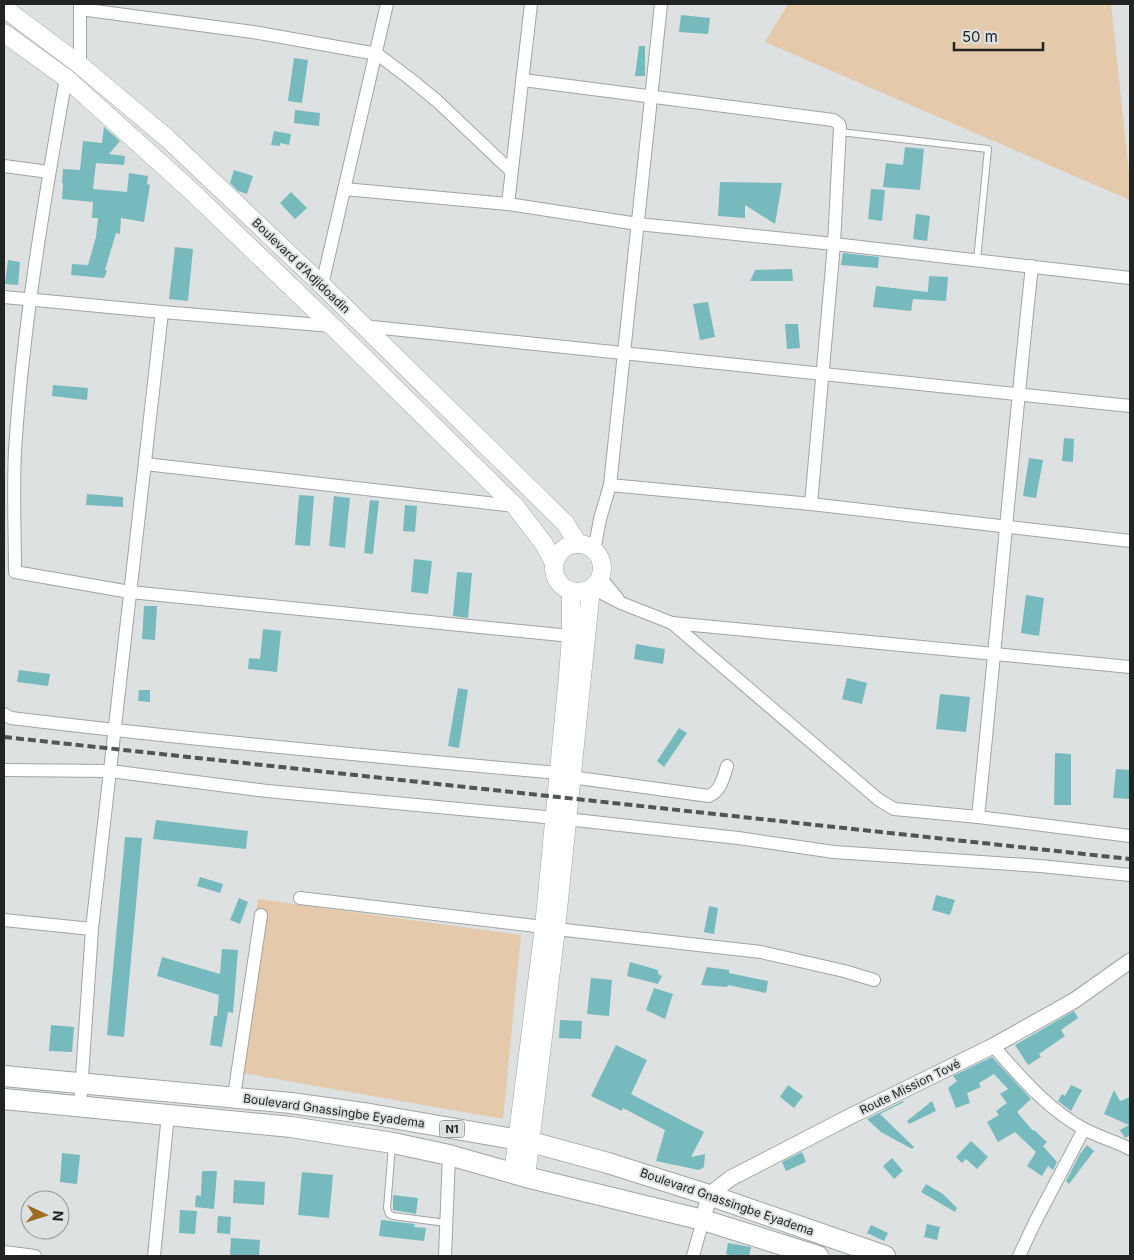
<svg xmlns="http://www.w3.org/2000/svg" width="1134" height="1260" viewBox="0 0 1134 1260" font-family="Inter,sans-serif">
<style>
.green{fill:#e4c9aa}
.building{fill:#77babd}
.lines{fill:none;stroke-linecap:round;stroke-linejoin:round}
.service-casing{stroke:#a0a4a4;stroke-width:8}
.minor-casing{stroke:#a0a4a4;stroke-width:14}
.tertiary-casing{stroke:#a0a4a4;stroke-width:17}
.secondary-casing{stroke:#a0a4a4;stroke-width:19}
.trunk-casing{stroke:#a0a4a4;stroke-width:22}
.service{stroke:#fff;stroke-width:6}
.minor{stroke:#fff;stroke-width:12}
.tertiary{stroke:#fff;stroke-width:15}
.secondary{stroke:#fff;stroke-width:18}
.trunk{stroke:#fff;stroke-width:20}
.rail{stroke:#525555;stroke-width:4;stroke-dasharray:8 4;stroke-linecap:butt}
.labels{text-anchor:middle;stroke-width:4;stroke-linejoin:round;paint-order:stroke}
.shield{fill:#dde1e1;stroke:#5a5d5d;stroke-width:1}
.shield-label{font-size:11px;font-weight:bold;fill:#222424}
.street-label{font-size:12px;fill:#222424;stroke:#dde1e1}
</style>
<rect width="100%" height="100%" fill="#dde1e1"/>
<!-- green -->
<g class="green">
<polygon points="788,4 1111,4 1130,183 1130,200 765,42"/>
<polygon points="258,899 521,935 503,1119 237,1072"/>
</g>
<!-- building -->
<g class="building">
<polygon points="681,15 710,18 708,34 679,32"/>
<polygon points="639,46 645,46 645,76 635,76"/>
<polygon points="294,58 308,60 302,103 288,101"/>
<polygon points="295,110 320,113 319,126 294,123"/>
<polygon points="104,127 120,141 109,154 125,156 124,165 96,163 93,189 127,192 129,173 148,176 147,184 150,185 144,222 121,218 120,234 116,233 105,270 107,271 104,278 71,275 72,264 88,265 96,237 98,218 92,218 93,202 62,199 63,184 62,183 63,169 80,170 83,141 102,143"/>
<polygon points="274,131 291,134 289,145 280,143 280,146 271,145"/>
<polygon points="905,147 924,149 920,190 883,187 886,163 903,165"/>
<polygon points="234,170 253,176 247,194 238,191 230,183"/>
<polygon points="720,182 782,183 775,224 745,205 745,218 718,216"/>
<polygon points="871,189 885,190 882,221 868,219"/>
<polygon points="291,192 307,208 295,219 280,203"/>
<polygon points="916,214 930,216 927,241 913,239"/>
<polygon points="175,247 193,249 188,301 169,299"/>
<polygon points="843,253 879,257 878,268 841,265"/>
<polygon points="8,260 20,262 18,285 5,284"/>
<polygon points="792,269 793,281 750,281 755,270"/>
<polygon points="929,276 948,277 946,301 913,299 911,311 873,307 876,286 928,292"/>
<polygon points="708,302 715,337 700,340 693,304"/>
<polygon points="785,324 798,324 800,348 787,349"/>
<polygon points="53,385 88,388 87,400 52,396"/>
<polygon points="1064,438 1074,439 1073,462 1062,461"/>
<polygon points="1029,458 1043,460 1036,498 1023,496"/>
<polygon points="87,494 123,497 123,507 86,505"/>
<polygon points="299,495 314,496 310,546 295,545"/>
<polygon points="334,496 350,498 345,548 329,546"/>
<polygon points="370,500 379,501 373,554 364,553"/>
<polygon points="405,505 417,506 415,532 403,531"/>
<polygon points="414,559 432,561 428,594 411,592"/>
<polygon points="457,572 472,573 468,618 453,616"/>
<polygon points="1026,595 1044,598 1039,636 1021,633"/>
<polygon points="144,606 157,606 155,640 142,639"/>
<polygon points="263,629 281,631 277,672 248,669 249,658 260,659"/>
<polygon points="636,644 665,649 663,664 634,659"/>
<polygon points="19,670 50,674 48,686 17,682"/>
<polygon points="847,678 867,683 862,704 842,699"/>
<polygon points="458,688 468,690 459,748 448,746"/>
<polygon points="139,690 150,690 150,702 138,701"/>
<polygon points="940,694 970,697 966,732 936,729"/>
<polygon points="679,728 687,733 664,767 657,761"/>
<polygon points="1055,753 1071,754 1071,805 1054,805"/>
<polygon points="1116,769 1130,770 1130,799 1113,798"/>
<polygon points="156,820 248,831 246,849 153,839"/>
<polygon points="125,837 142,838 124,1037 107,1035"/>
<polygon points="200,877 223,884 220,893 197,886"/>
<polygon points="936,895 955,900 950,915 932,910"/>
<polygon points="239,898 248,902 240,924 230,920"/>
<polygon points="709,906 718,908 714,934 704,932"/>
<polygon points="222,949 238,950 233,1013 228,1012 222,1047 210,1045 214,1016 217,1016 219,995 157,976 162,957 220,974"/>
<polygon points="630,962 658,970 658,974 662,976 658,984 627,976"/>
<polygon points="707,967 729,970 729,973 768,981 766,993 728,985 727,987 701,985"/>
<polygon points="591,978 612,980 609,1016 587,1014"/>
<polygon points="654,988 673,994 665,1019 646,1010"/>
<polygon points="1074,1011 1078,1018 1061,1030 1065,1036 1039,1054 1041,1057 1028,1065 1015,1045"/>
<polygon points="560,1020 582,1021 581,1039 559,1038"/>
<polygon points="51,1025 74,1027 72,1052 49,1051"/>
<polygon points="616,1045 647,1060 631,1094 704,1132 691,1157 705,1154 704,1167 699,1170 656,1161 665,1130 623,1108 622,1111 591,1096"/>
<polygon points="992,1057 1031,1099 1017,1112 1033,1131 1034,1130 1047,1142 1043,1146 1057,1162 1053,1170 1048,1166 1042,1176 1027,1166 1036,1152 1015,1132 998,1142 987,1122 999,1115 996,1111 1007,1103 1000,1094 1008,1089 994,1074 979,1083 981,1087 967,1093 970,1103 956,1108 948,1088 957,1081 953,1076"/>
<polygon points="788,1085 803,1096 794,1108 780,1097"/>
<polygon points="1071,1085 1082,1090 1071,1111 1058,1101 1062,1094 1065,1096"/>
<polygon points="1114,1090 1120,1101 1130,1097 1130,1135 1125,1138 1120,1130 1129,1125 1104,1114"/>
<polygon points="903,1101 904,1102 880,1114 914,1147 912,1149 881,1132 867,1119"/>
<polygon points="932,1101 936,1111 909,1124 907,1121"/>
<polygon points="971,1141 988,1157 977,1169 966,1159 962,1163 956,1157"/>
<polygon points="1087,1145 1094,1151 1069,1184 1066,1181 1080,1154"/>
<polygon points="802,1152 806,1162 786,1171 782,1162"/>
<polygon points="62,1153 80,1155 77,1184 60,1182"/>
<polygon points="892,1158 903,1171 894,1179 883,1166"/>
<polygon points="202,1171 217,1171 214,1209 195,1207 196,1195 201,1196"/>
<polygon points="302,1172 333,1175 329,1218 298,1215"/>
<polygon points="234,1180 265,1182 264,1205 233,1203"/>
<polygon points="926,1184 943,1194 957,1208 955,1212 921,1192"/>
<polygon points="393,1195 418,1198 416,1214 393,1210"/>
<polygon points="180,1210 197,1211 195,1234 179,1233"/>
<polygon points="218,1216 231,1217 230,1234 217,1233"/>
<polygon points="381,1220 415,1224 414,1227 426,1228 424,1241 379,1236"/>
<polygon points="927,1224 940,1227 937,1240 924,1237"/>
<polygon points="871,1225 888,1233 884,1241 867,1233"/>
<polygon points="231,1238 260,1240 259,1256 230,1256"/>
<polygon points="728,1243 751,1247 749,1256 734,1256 726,1254"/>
</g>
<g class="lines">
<!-- service casing -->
<g class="service-casing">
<g id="service">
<polyline points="840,132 988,149 977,260"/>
<polyline points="392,1146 387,1208 389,1214 393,1216 446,1223"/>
</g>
</g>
<!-- minor casing -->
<g class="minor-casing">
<g id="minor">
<polyline points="80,9 253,32 377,54 409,78 436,100 511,171"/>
<polyline points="80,65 80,4"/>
<path d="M66,78C44,201 23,325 15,451C13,491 15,532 15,572L130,592L571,636"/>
<polyline points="523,80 833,120 839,124 840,127 834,244 811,504"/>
<polyline points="4,166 49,172"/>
<polyline points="344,189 508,204 638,224 834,244 1130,278"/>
<polyline points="508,204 531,4"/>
<polyline points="322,285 387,4"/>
<polyline points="4,297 162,312"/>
<polyline points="363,326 1130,406"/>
<polyline points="145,464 515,506"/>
<polyline points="610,485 811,504 1130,541"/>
<polyline points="594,551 600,519 610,485 661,4"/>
<polyline points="600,577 618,599"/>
<polyline points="592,588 621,603 672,623 879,800 894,809 978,817 1130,836"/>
<polyline points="672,623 1130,667"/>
<path d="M4,714L11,718C193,740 376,757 558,773"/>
<polyline points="4,770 110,771 267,791 566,819 738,838 834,852 1040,866 1130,875"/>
<path d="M571,777L709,796C721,790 723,779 727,766"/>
<path d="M978,817C997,634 1012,450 1032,266"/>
<polyline points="300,898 544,927"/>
<polyline points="4,920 92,929"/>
<polyline points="556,929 761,952 844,971 874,980"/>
<path d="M993,1046C1020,1076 1047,1109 1084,1129C1099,1137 1115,1141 1130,1149"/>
<polyline points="234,1096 261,915"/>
<polyline points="80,1106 92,929 162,312 332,326"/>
<polyline points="4,1252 35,1256"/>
<polyline points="154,1256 168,1114"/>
<polyline points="445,1256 449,1155"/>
<polyline points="693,1256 703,1220"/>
<polyline points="1019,1256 1035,1222 1084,1129"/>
</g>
</g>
<!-- tertiary casing -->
<g class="tertiary-casing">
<polyline id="tertiary" points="703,1220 709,1195 731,1178 851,1116 993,1046 1075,1000 1130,961"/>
</g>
<!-- secondary casing -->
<g class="secondary-casing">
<g id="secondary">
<polyline points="4,8 80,65 168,139 322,285 507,466 565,523 578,544"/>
<polyline points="4,33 66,78 188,188 332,326 515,506 544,544 554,563"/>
<circle cx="578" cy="568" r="24"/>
<polyline points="513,1174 544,927 568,676 571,636 571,592"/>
<polyline points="526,1177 556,929 591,589"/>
</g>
</g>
<!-- trunk casing -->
<g class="trunk-casing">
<g id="trunk">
<polyline points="4,1076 291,1103 370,1114 531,1142 608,1163 709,1195 885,1256"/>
<polyline points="4,1099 291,1127 393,1143 449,1155 526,1177 703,1220 818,1256"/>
</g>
</g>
<!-- service -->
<use href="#service" class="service"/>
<!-- minor -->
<use href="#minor" class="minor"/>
<!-- tertiary -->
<use href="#tertiary" class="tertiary"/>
<!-- secondary -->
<use href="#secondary" class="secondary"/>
<!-- trunk -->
<use href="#trunk" class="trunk"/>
<!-- rail -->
<polyline class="rail" points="4,737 1130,859"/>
</g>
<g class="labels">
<!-- shield labels -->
<rect class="shield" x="439.5" y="1120.5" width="25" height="17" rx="4"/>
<g class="shield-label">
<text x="452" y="1133">N1</text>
</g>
<!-- street labels -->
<g class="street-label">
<text transform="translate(301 266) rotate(44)" y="4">Boulevard d'Adjidoadin</text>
<text transform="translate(910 1087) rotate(-26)" y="4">Route Mission Tové</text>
<text transform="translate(334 1111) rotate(8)" y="4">Boulevard Gnassingbe Eyadema</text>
<text transform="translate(727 1202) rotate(19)" y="4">Boulevard Gnassingbe Eyadema</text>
</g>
</g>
<!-- border -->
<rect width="1134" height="1260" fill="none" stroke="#222424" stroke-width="10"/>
<!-- north arrow -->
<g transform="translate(45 1215) rotate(94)"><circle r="24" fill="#dde1e1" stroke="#929595"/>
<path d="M0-4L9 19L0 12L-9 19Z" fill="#9e6b21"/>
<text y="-8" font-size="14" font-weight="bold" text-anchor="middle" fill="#222424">N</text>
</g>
<!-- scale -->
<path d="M954 42v8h89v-8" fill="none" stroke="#222424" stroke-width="2.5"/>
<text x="962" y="42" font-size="15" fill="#222424" stroke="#dde1e1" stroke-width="4" paint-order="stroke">50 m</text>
</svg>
